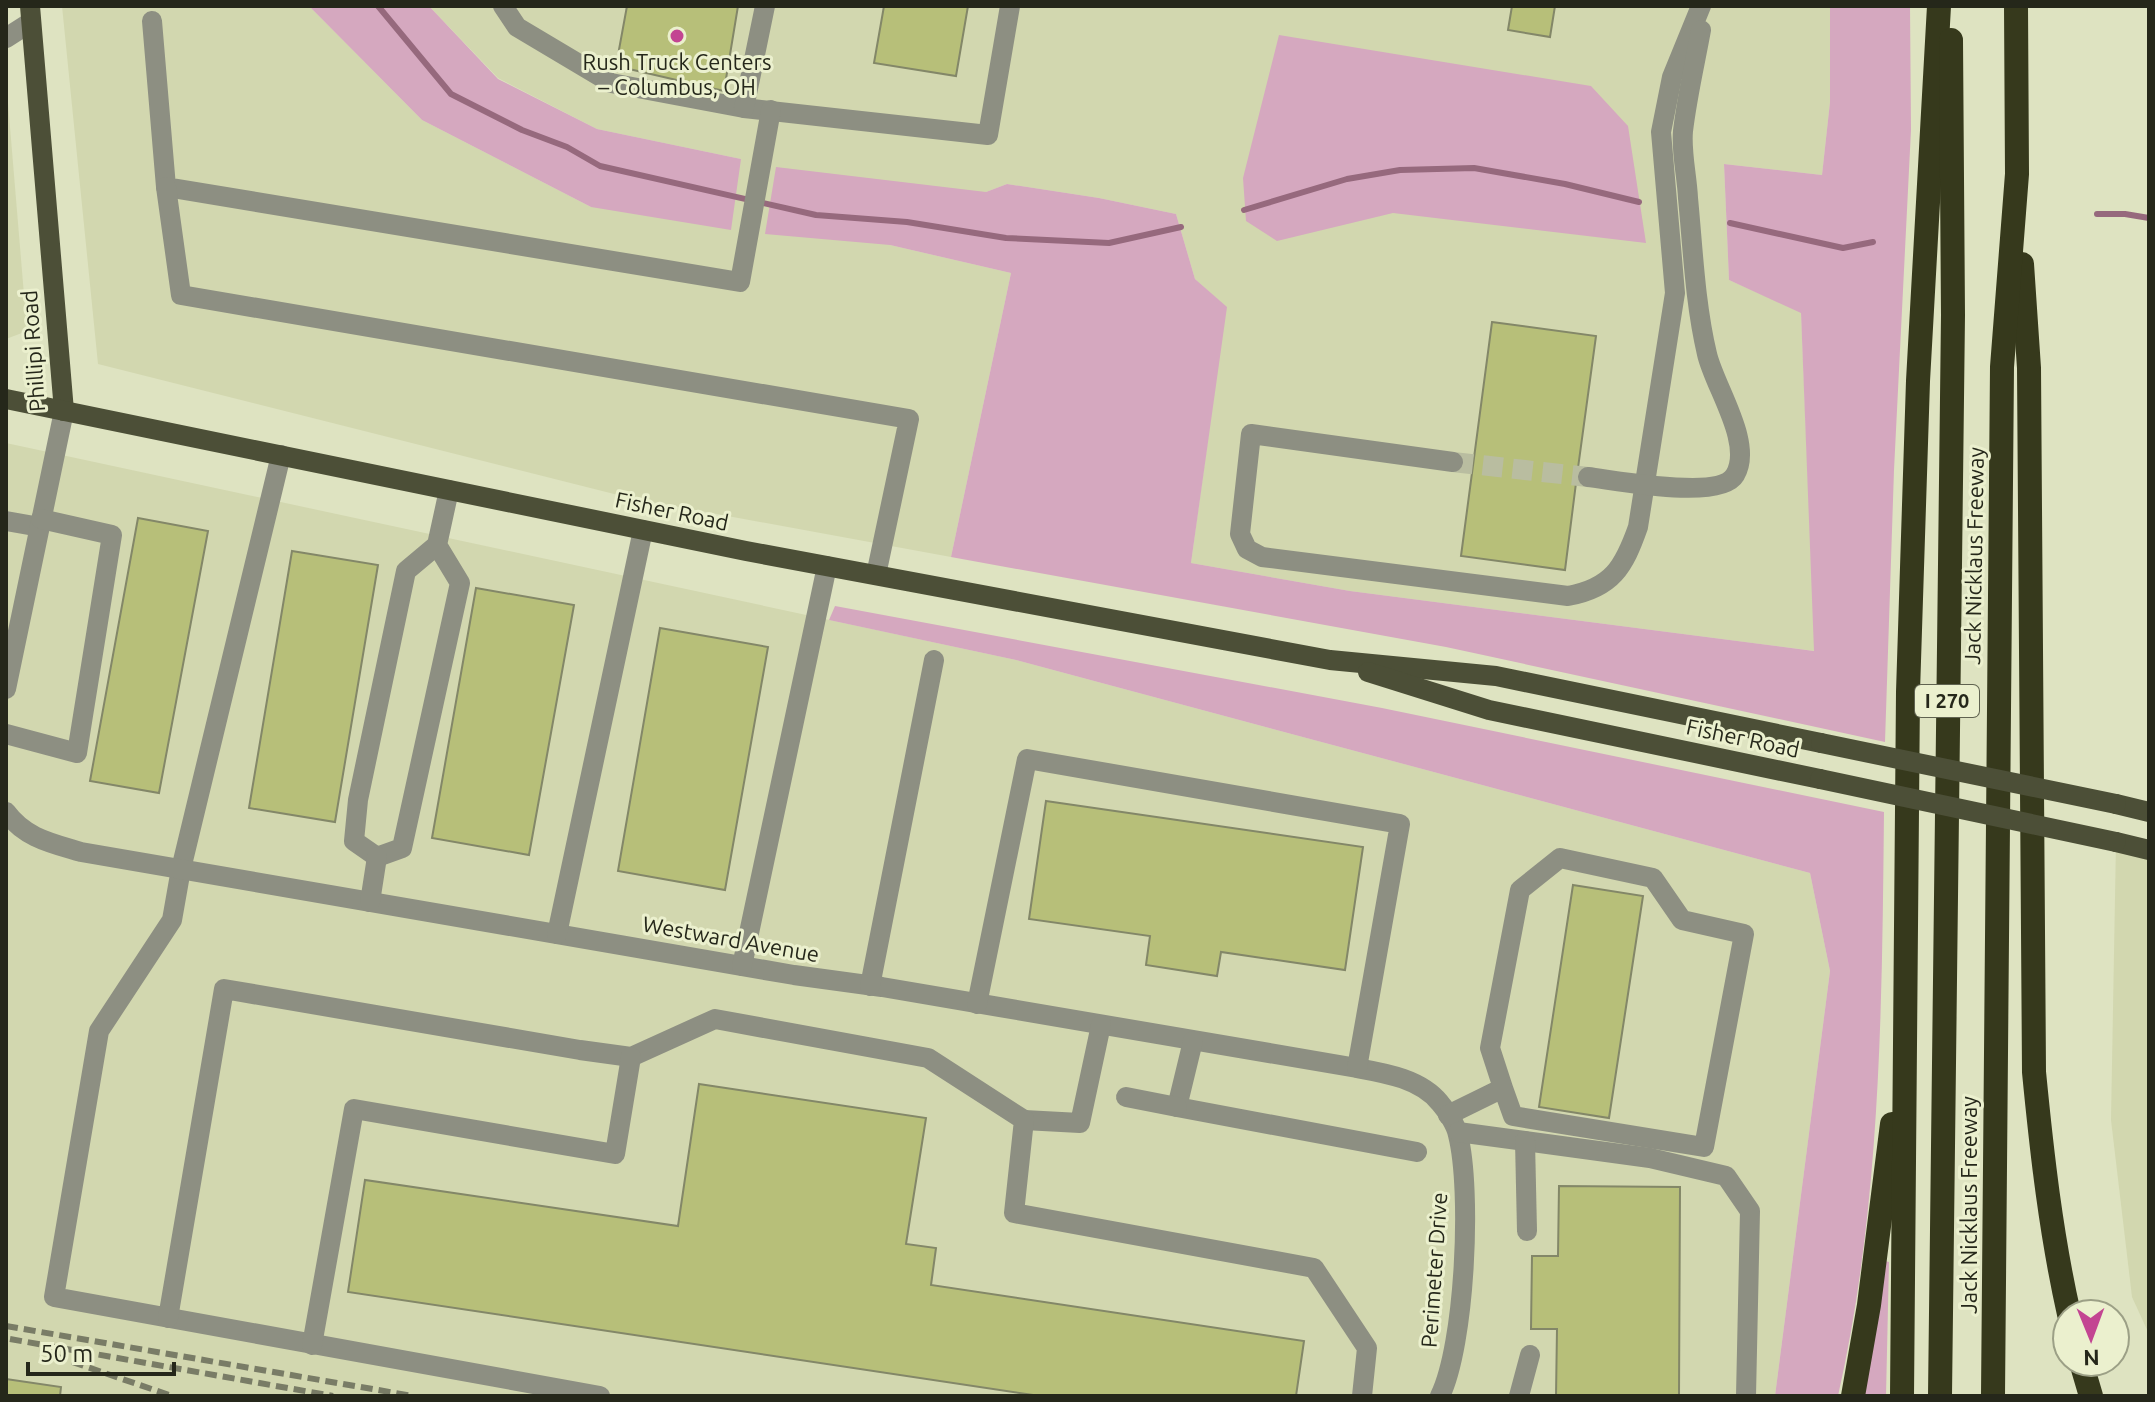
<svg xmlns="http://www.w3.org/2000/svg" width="2155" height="1402" viewBox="0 0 2155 1402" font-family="Ubuntu,sans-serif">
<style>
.built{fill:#d2d7af}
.green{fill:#d5a8bf}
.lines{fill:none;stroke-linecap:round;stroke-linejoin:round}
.stream{stroke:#96697d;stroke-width:6}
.building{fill:#b7bf79;stroke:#838768;stroke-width:2}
.minor-tunnel{stroke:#b9bda0;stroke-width:20;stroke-dasharray:20 10;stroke-linecap:butt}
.minor{stroke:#8d8f82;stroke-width:20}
.major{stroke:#4c4f37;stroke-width:20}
.highway{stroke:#36391c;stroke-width:24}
.rail{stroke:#797c66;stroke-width:6;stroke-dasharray:12 6;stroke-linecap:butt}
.major-bridge{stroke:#4c4f37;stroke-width:20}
.poi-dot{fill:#c34592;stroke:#ebf0ce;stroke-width:3}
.labels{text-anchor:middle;stroke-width:6;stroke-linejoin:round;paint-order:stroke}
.shield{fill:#ebf0ce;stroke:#606350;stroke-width:2}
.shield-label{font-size:20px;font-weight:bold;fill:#25271a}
.poi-label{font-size:22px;fill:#25271a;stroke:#ebf0ce}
.street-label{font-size:22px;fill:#25271a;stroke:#ebf0ce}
</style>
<rect width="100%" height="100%" fill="#dee3c1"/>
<!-- built -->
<g class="built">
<polygon points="62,6 309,6 422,120 591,207 741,159 597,129 498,78 429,6 1830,6 1830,102 1822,175 1724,164 1729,280 1801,312 1815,651 1350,591 1191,563 1226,307 1195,279 1176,214 1099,198 1007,184 986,192 890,245 1011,273 951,557 630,498 98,364"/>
<polygon points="6,79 27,331 6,339"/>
<polygon points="6,443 1016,660 1810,873 1830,971 1775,1396 6,1396"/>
<polygon points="2116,842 2149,850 2149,1334 2132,1297 2111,1120"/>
</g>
<!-- green -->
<g class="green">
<polygon points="309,6 429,6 498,79 597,129 741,159 731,230 591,207 422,120"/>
<polygon points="1830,6 1910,6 1911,130 1894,470 1885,742 1446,647 951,557 1011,273 890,245 765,234 776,167 986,192 1007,184 1099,198 1176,214 1195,279 1227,307 1191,563 1350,591 1814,651 1801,313 1729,280 1724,164 1822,175 1830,102"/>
<polygon points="1279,35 1591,86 1628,126 1646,243 1393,213 1277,241 1246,221 1243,178"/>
<path d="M835,606L1382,708L1884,812C1882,1007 1881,1205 1838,1396H1775L1830,971L1810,873L1016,660L829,620Z"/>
<polygon points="1882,1260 1889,1262 1886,1396 1861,1396"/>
</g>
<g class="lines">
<!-- stream -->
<g class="stream">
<polyline points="378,6 451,94 522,130 567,147 600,166 816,215 907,222 1006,238 1109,243 1181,227"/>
<polyline points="1244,210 1347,179 1400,170 1474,168 1565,184 1639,202"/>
<polyline points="2097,214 2125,214 2149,218"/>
<polyline points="1730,223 1843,248 1873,242"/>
</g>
</g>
<!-- building -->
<g class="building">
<polygon points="627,6 738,6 724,91 616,66"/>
<polygon points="884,6 968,6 956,76 874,63"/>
<polygon points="1512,6 1555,6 1550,37 1508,30"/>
<polygon points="1492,322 1596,336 1578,468 1575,474 1576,483 1565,570 1461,556"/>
<polygon points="138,518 208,531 159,793 90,781"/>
<polygon points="292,551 378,565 335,822 249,808"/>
<polygon points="476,588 574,605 529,855 432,838"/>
<polygon points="660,628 768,647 725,890 618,871"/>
<polygon points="1046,801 1363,847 1345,970 1221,952 1217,976 1146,965 1150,936 1029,919"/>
<polygon points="1573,885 1643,896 1609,1118 1539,1107"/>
<polygon points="699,1084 926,1118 906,1244 936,1248 931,1285 1304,1341 1296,1396 1040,1396 348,1292 365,1180 678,1226"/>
<polygon points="1559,1186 1680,1187 1679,1396 1556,1396 1557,1329 1531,1329 1532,1256 1558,1256"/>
<polygon points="6,1379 61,1387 60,1396 6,1396"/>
</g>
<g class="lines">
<!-- minor-tunnel -->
<polyline class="minor-tunnel" points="1453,462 1588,477"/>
<!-- minor -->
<g class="minor">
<polyline points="503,6 517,27 611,83 744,108 988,135 1010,6"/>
<polyline points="152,21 166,187 740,282 771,110"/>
<polyline points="6,38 31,22"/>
<polyline points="744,108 765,6"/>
<polyline points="166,187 181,295 909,419 876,575"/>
<polyline points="281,455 181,869 172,920 99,1031 54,1297 600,1396"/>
<path d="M1453,462L1251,434L1240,534L1247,549L1262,557L1568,596C1612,588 1624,567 1638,527L1675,293L1661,132L1672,77L1701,6"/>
<path d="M1588,477C1615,480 1720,501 1735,475C1754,443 1714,386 1707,354C1695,303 1693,250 1688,198C1687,176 1681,152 1683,131C1687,97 1695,63 1701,30"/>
<polyline points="6,521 40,527"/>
<polyline points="437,545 406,571 358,800 354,841 377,857 402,848 460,583 437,545 449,490"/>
<polyline points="6,689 64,411"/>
<polyline points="6,734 77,753 112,535 41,519"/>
<path d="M6,812C25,838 51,843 81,852L794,975L882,987L1357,1068C1385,1073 1421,1079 1440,1103C1447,1111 1456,1125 1458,1135C1472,1191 1465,1345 1440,1396"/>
<polyline points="370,902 377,857"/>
<polyline points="557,934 643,530"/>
<polyline points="742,966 827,566"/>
<polyline points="870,986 934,660"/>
<polyline points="977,1004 1027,759 1400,824 1357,1068"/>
<polyline points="1193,1041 1177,1107 1417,1152"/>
<polyline points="1126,1097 1177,1107"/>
<polyline points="1448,1115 1503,1088 1513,1116 1704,1147 1744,934 1682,920 1653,878 1560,858 1520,890 1490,1048 1503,1088"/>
<polyline points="1024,1120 1080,1123 1101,1025"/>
<polyline points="1458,1132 1650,1158 1726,1176 1750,1211 1746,1396"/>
<polyline points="1525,1141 1527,1231"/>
<polyline points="168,1318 224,989 580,1050 631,1057 715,1019 928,1058 1024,1120 1014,1213 1314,1268 1367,1348 1362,1396"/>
<polyline points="312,1345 354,1109 615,1154 631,1057"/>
<polyline points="1519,1396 1530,1355"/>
</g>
<!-- major -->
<g class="major">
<polyline points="30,6 64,411"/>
<polyline points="6,399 746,551 1330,660 1496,676 1821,743"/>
<polyline points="1368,672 1489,710 1820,779"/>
<polyline points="2116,804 2149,812"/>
<polyline points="2116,842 2149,850"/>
</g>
<!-- highway -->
<g class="highway">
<path d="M2022,264L2029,368L2034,1072C2042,1154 2051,1234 2069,1314"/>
<polyline points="2081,1362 2091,1396"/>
<polyline points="1853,1396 1869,1305 1892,1124"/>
<polyline points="1902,1396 1908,692 1918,381 1939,6"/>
<polyline points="1940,1396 1953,315 1951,40"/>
<polyline points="1993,1396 2002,367 2017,174 2016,6"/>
</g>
<!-- rail -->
<g class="rail">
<polyline points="6,1326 413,1396"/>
<polyline points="10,1339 333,1396"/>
<polyline points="55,1356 172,1396"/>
</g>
<!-- major-bridge -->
<g class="major-bridge">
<polyline points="1821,743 2116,804"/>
<polyline points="1820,779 2116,842"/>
</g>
</g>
<!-- markers -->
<circle class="poi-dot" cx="677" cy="36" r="8"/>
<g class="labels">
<!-- shield labels -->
<rect class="shield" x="1915" y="685" width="64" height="32" rx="6"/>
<g class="shield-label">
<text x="1947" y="708">I 270</text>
</g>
<!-- poi labels -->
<g class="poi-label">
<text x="677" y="70">Rush Truck Centers<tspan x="677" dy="25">– Columbus, OH</tspan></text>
</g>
<!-- street labels -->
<g class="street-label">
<text transform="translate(33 351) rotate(-94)" y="8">Phillipi Road</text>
<text transform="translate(672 511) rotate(12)" y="8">Fisher Road</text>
<text transform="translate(1974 556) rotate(-89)" y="8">Jack Nicklaus Freeway</text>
<text transform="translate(1743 738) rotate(12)" y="8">Fisher Road</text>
<text transform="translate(731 939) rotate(10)" y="8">Westward Avenue</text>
<text transform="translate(1969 1205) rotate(-90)" y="8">Jack Nicklaus Freeway</text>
<text transform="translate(1434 1270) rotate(-86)" y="8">Perimeter Drive</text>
</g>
</g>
<!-- border -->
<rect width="2155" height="1402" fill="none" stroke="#25271a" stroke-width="16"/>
<!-- north arrow -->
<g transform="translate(2091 1338) rotate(179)"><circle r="38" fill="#ebf0ce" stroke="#9ca086" stroke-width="2"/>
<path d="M0-6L14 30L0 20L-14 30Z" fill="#c34592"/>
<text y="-12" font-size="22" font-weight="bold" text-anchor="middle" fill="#25271a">N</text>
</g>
<!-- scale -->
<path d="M28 1362v12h146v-12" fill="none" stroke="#25271a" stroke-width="4"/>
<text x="40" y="1362" font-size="24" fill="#25271a" stroke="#ebf0ce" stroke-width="6" paint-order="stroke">50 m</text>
</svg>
